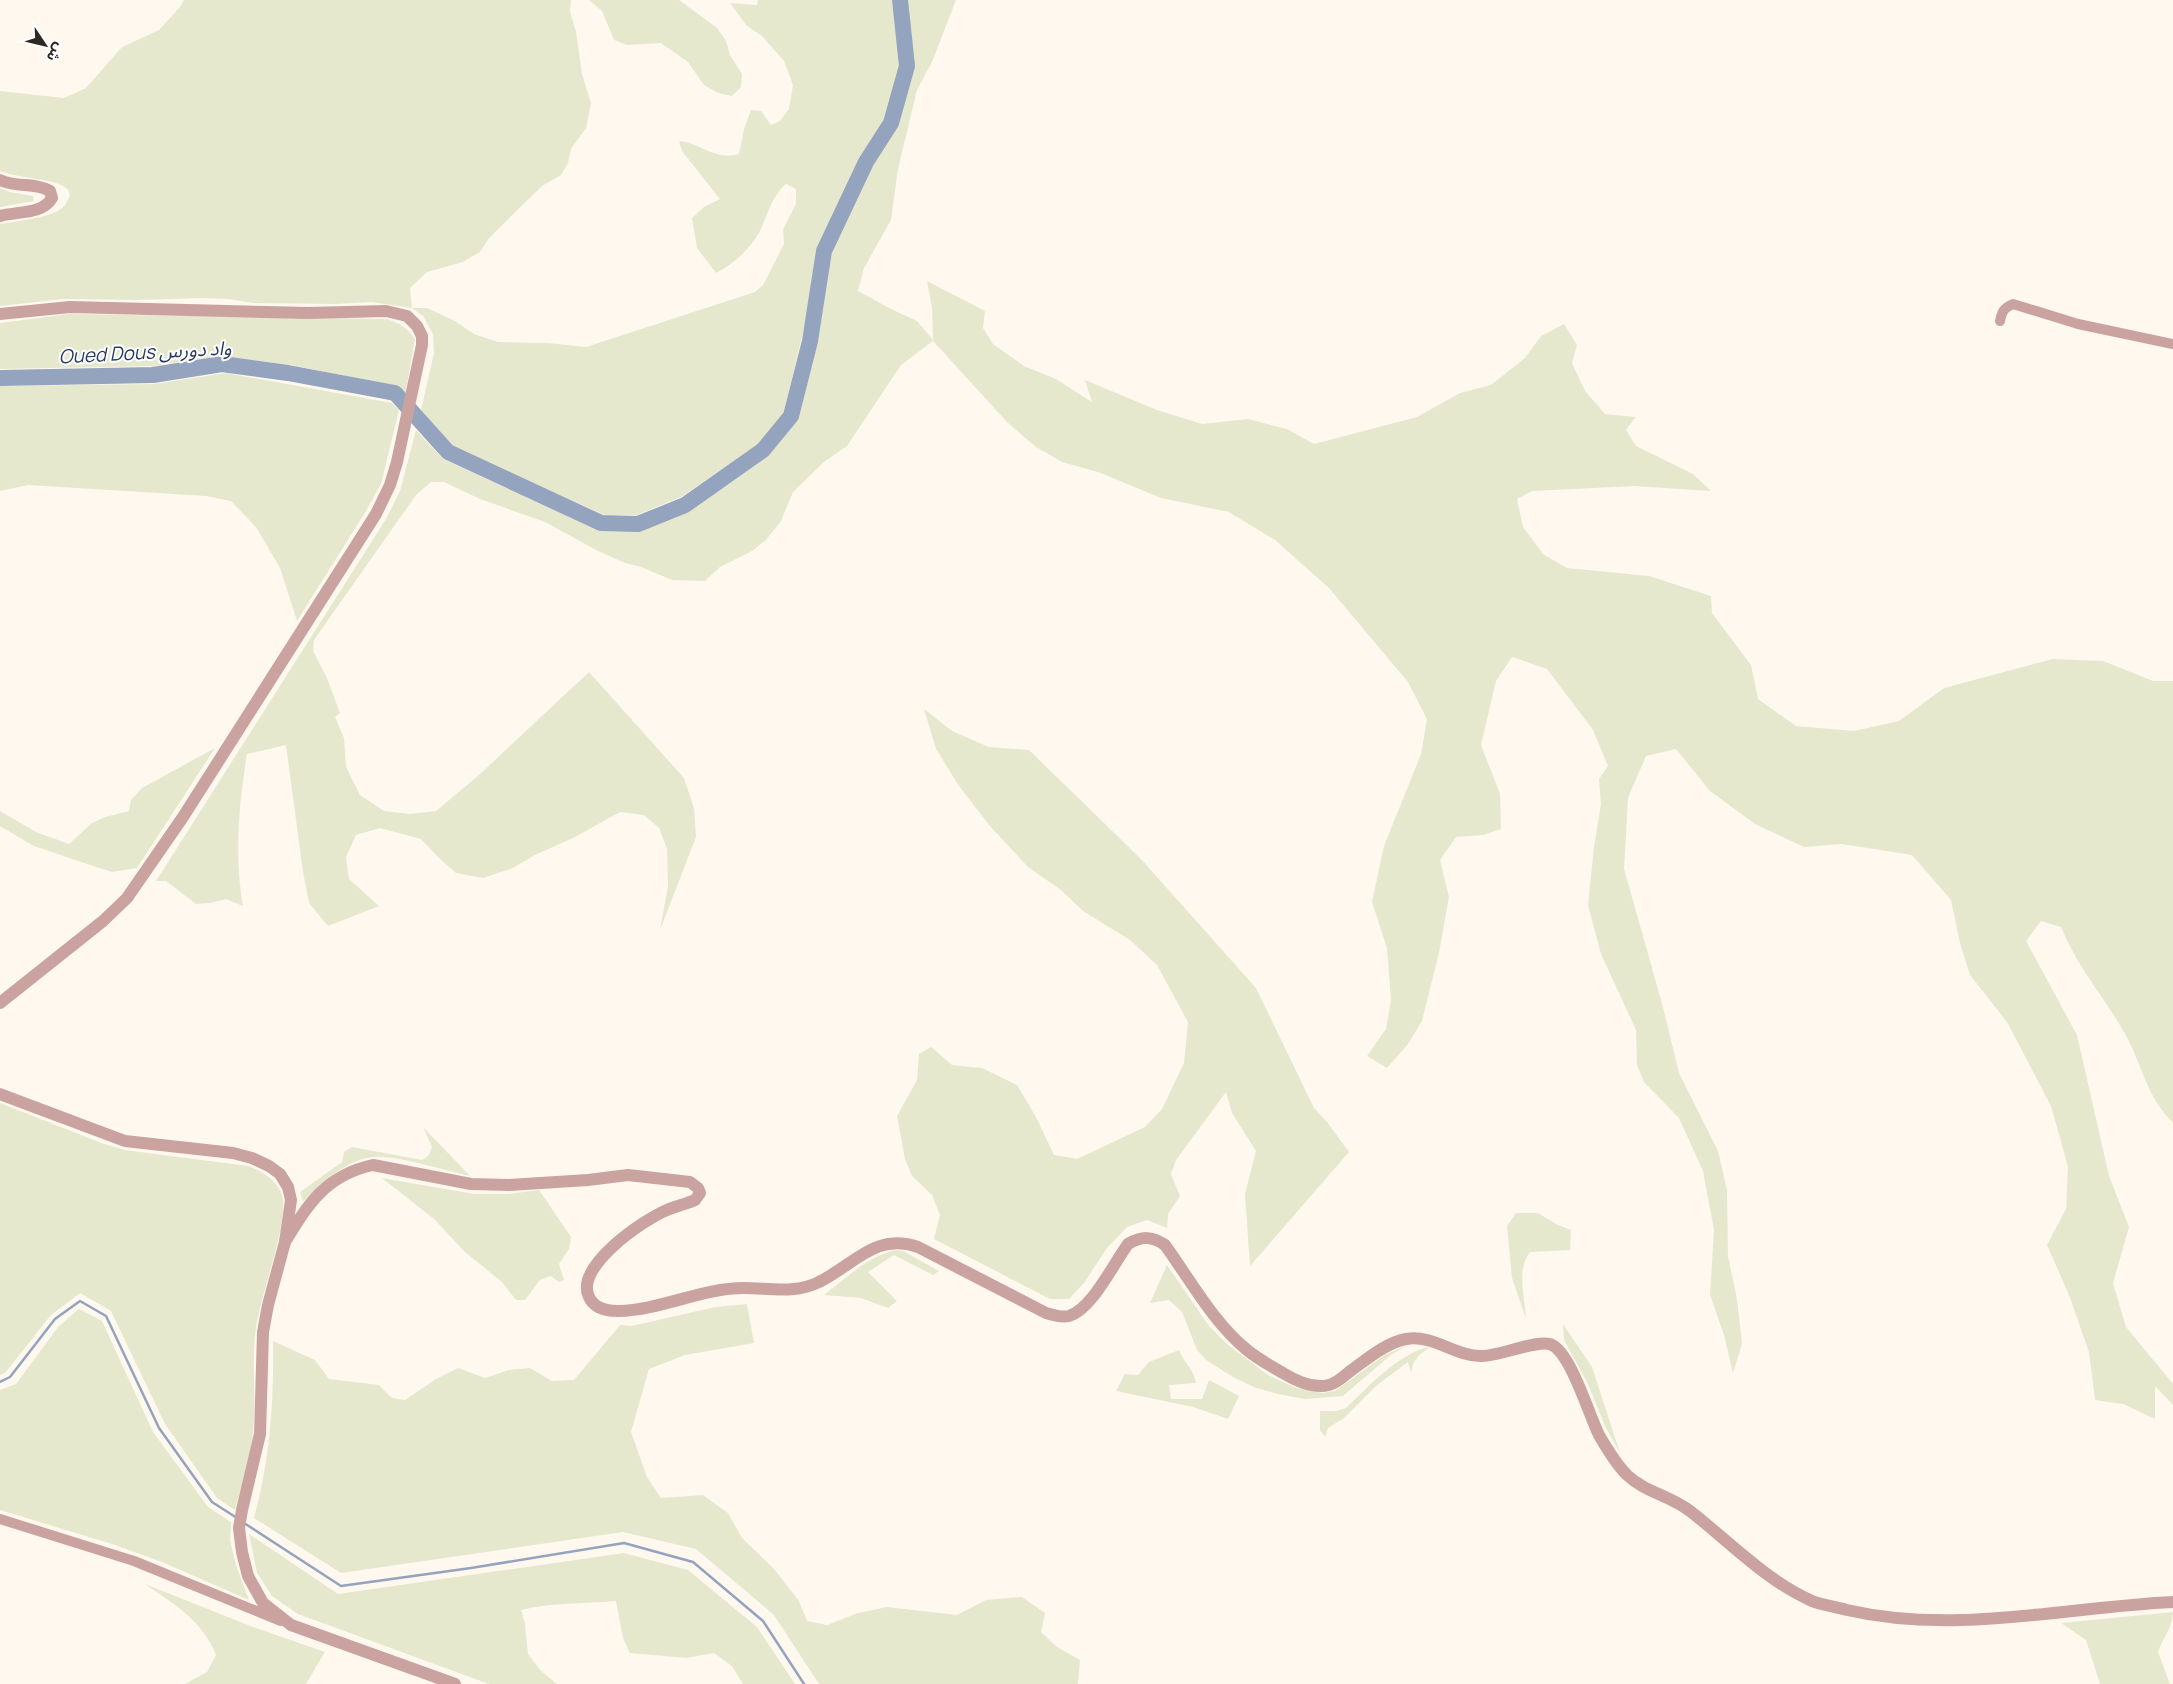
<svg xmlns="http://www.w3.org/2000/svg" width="2173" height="1684" viewBox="0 0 2173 1684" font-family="Manrope,'Noto Sans Arabic',sans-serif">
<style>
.green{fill:#e6e8ce}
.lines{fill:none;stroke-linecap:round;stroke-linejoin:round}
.stream{stroke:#94a3be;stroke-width:2.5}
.river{stroke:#94a3be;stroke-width:16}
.minor{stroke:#caa3a0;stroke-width:10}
.tertiary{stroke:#caa3a0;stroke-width:12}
.labels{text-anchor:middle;stroke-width:4;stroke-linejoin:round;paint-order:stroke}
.water-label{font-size:19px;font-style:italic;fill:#263a62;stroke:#fff}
</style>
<rect width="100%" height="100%" fill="#fef8ee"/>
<!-- green -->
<g class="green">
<path d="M184,0H571L570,11L576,32L582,74L591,103L586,128L571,149L568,163L561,175L542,186L489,238L480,252L463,262L427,272L410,288L412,308H427L455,321L474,334L498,342L548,343L586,347L755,292L763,285L784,244L783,229L796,204V189L786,184C771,197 768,214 760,231C750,249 734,264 716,273L697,248L692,218L704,207L720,199L682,151L679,141C702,143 714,161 739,154L744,129L751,110L761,111L771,125L780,121L789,109L793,85L784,61L762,36L746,25L730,3L757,5L758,0H892L900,67L885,121L861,158L816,251L806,319L784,413L758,444L683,496L637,515H604L453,447L421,410L434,353L433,334L423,316L412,308L371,302L335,304L253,303L229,299L201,298L139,300L63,299L0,306V224C16,221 50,218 62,208C66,205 68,200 70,195C69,192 68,189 66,188C58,179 15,178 0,171V91L64,98L86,88L122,47L159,30L180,7Z"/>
<polygon points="589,0 679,0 717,28 726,41 730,55 742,74 741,87 732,96 718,93 704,85 688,62 661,43 627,45 614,40 602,11"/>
<path d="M905,0H956L932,62L917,90L898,169L891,220L864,268L858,291L891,309L917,321L933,340L932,308L927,281L985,311L983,328L993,344L1024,366L1056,379L1092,402L1085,380L1157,410L1202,424L1248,419L1287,429L1314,444L1417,417L1460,393L1491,385L1525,358L1541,336L1564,324L1577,345L1572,363L1585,391L1605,414L1636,417L1626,430L1636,446L1693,474L1711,491L1634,486L1532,491L1517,499L1523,527L1543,554L1567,568L1649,576L1711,596L1712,613L1751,665L1758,699L1796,726L1854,731L1899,721L1944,688L2053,659L2103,661L2153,681H2173V1123C2145,1095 2142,1063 2124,1032C2103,996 2077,966 2061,927L2041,921L2026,941L2077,1035L2109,1176L2129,1227L2113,1283L2126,1327L2173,1384V1405L2155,1386V1419L2123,1404L2095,1400L2089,1352L2069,1295L2047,1245L2066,1209L2068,1167L2051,1106L2007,1022L1970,975L1960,943L1951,900L1912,855L1842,844L1804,847L1755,824L1710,791L1676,749L1646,756L1628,798L1624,869L1663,1007L1679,1073L1718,1151L1727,1190L1728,1256L1737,1299L1742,1344L1733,1373L1724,1335L1710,1295L1714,1230L1703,1171L1679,1118L1644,1082L1637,1065L1636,1030L1601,954L1588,905L1594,847L1601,804L1599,779L1608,766L1593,730L1547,669L1512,657L1496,681L1481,745L1500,794L1501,829L1483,835L1456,837L1440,860L1449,897L1439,953L1422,1021L1408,1044L1387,1068L1367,1056L1386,1029L1391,1000L1387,948L1372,902L1384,846L1421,754L1427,719L1408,682L1329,588L1275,540L1229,512L1161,498L1101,473L1062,462L1036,447L1007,422L933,341L901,365L847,446L824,462L793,492L781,521L766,540L752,551L720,567L705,581L672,580L641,567L625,563L598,551L545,522L480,499L444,482H431L416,495L314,640L313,651L327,678L340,713L335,717L344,738L346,767L360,795L384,811L410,814L436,811L479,775L589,672L684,778L694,808L696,837L660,930L668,886L667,849L659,828L644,815L620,812L575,837L535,855L513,868L483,878L456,873L439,858L421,839L380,828L356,835L346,857L349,879L379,906L328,926L309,903L303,872L286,745L247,754C239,804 234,857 243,906L226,899L210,903L196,904L166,881H156L386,519L400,491L416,430L443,459L598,530L638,531L688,511L768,455L798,418L817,342L830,253L871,165L898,125L913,68Z"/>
<polygon points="0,188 10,192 33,196 34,201 0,207"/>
<path d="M69,314L387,319C400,324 408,327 415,339L405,396L397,386L291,365L221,356L154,366L0,369V323Z"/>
<polygon points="226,373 392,403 399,410 381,484 366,511 297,621 280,568 256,527 231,501 206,496 28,485 0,491 0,386 154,384"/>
<polygon points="924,709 952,731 989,747 1029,750 1141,859 1256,988 1314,1108 1327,1122 1349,1152 1250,1266 1245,1194 1256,1151 1232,1113 1226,1092 1176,1160 1171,1174 1180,1196 1168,1214 1167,1228 1147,1220 1127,1227 1107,1248 1084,1283 1069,1299 1050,1299 934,1239 940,1215 932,1195 912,1176 905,1159 897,1116 917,1080 919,1054 931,1047 952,1065 982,1068 1017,1085 1036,1117 1054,1155 1077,1159 1145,1127 1162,1109 1184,1063 1188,1022 1157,965 1130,940 1083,911 1061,890 1028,867 990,826 959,786 936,749"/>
<polygon points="215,748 137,868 112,872 96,867 34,846 0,826 0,811 36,832 69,844 92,823 105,817 129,811 131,800 142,788"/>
<path d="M0,1103L104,1144L125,1150L248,1166C261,1170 278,1181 282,1195C289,1229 258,1297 255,1336C252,1368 256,1400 253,1432C251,1458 242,1484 235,1510L217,1498L165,1424L111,1311L80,1293L51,1315L5,1373L0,1375Z"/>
<path d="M423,1127L470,1176C446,1171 396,1155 374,1157C347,1159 324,1181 306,1199L303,1201L300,1192L342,1162L344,1152L352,1147L422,1160L429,1155L432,1147Z"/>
<polygon points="382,1178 474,1194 508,1194 539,1190 571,1237 569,1249 559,1264 564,1280 559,1282 551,1276 540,1280 525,1300 516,1300 502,1282 465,1252 434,1219"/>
<path d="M1516,1213H1538L1556,1224L1571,1230L1570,1250L1530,1252C1516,1269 1525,1298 1526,1319L1512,1278L1507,1226Z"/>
<path d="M896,1250L903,1251L939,1271L933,1275L894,1255L868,1272L897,1301L888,1308L861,1298L824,1295C846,1278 868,1256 896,1250Z"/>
<polygon points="1167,1265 1209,1326 1227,1344 1268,1375 1296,1388 1323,1393 1335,1391 1386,1354 1406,1346 1391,1355 1343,1396 1305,1399 1278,1394 1256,1388 1233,1377 1206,1360 1197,1350 1182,1312 1169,1300 1150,1303"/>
<path d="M747,1304L754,1343L685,1355L649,1369L631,1432L647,1477L661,1498L703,1495L728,1513L742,1538L774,1569L799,1601L807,1621L827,1625L858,1613L887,1607L957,1615L986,1600L1022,1597L1045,1613L1041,1632L1057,1647L1080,1660L1078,1684H819L774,1615L696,1549L623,1532L341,1573L254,1518C270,1460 274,1402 273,1341L315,1360L329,1379L379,1385L392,1398L405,1400L436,1379L458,1368L485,1378L509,1370L530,1368L552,1381L574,1380L620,1325L632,1326L715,1307Z"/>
<polygon points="79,1309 102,1321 153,1432 208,1507 231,1522 230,1540 236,1565 249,1600 162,1562 112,1544 0,1510 0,1390 16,1384 58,1327"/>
<polygon points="1563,1324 1592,1367 1620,1453 1605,1426 1588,1384 1564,1340"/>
<path d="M1431,1347C1419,1354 1413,1359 1411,1373L1408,1362L1377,1385L1344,1418L1328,1428L1325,1437L1320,1430V1411H1336L1346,1408C1367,1388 1402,1350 1431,1347Z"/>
<path d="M1179,1350C1185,1365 1193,1367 1196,1383L1169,1385L1171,1399H1202L1209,1380L1239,1396L1228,1419L1193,1407L1116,1391L1125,1374L1138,1375L1149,1362Z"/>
<path d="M249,1534L338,1594L624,1553L688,1570L757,1627L795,1684H743L732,1666L714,1653L687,1658L630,1653L623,1638L616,1601C584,1604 552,1602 521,1610L525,1624L528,1654L540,1670L557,1684H489L298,1614L272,1596L257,1573Z"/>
<path d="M145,1584L253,1627L325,1652L306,1684H185L207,1672L216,1655C203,1621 174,1604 145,1584Z"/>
<path d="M2173,1612C2173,1626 2163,1638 2158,1652L2170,1684H2100L2086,1640L2061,1623Z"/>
</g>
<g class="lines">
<!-- stream -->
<g class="stream">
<polyline points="0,1382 10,1377 55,1319 80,1301 106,1316 159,1428 212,1502 237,1518"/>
<polyline points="244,1523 341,1586 471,1568 624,1543 693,1562 763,1621 804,1684"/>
</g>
<!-- river -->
<polyline class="river" points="0,378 153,375 222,364 288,373 395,393 448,452 601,523 638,524 685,505 763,450 791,416 810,341 824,251 866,162 891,123 907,66 900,0"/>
<!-- minor -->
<g class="minor">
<path d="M2000,321C2002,311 2004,308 2013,304L2078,324L2173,344"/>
<polyline points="0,1519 134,1561 281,1621"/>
</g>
<!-- tertiary -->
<g class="tertiary">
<path d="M0,180C16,188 35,182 50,191L52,198C42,215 17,211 0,216"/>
<polyline points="0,314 70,307 308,313 386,311 407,316 417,326 422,336 422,345 397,462 390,485 376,514 183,817 127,898 103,921 0,1003"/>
<polyline points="0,1094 125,1141 233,1153 252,1158 269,1166 280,1174 288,1187 291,1200 285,1242 268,1305 263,1332 260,1434 242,1510 239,1528 242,1552 248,1576 263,1603 291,1625 455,1684"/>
<path d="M285,1242C308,1204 326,1175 373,1165L471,1184L509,1185L588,1180L628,1175L690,1182L698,1188L700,1193L695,1200C686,1204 676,1206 667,1210C643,1220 574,1267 589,1297C594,1308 607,1311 618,1311C662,1310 701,1288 744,1288C769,1288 796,1294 819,1282C854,1265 875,1232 918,1247L1046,1313C1053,1315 1061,1318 1069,1316C1092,1309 1114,1263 1128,1244C1142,1236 1152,1236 1165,1245C1191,1281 1213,1322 1247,1350C1258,1359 1271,1366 1283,1373C1296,1381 1313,1389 1329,1385C1337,1383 1343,1377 1349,1372C1366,1360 1385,1343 1406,1339C1433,1334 1456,1357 1482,1356C1501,1356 1540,1338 1552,1345C1571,1354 1589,1415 1599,1435C1607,1449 1616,1464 1627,1475C1645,1492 1671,1496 1690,1511C1730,1542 1765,1580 1812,1601C1822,1605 1836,1607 1847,1610C1955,1635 2065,1607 2173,1602"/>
</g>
</g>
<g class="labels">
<!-- water labels -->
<g class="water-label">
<text transform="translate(145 352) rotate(-3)" y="7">Oued Dous واد دورس</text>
</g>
</g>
<!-- north arrow -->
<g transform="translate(45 45) rotate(125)" stroke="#ffffff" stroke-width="4" paint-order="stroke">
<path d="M0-4L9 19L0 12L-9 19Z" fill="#2c2922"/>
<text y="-8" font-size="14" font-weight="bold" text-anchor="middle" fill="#2c2922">ش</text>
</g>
</svg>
